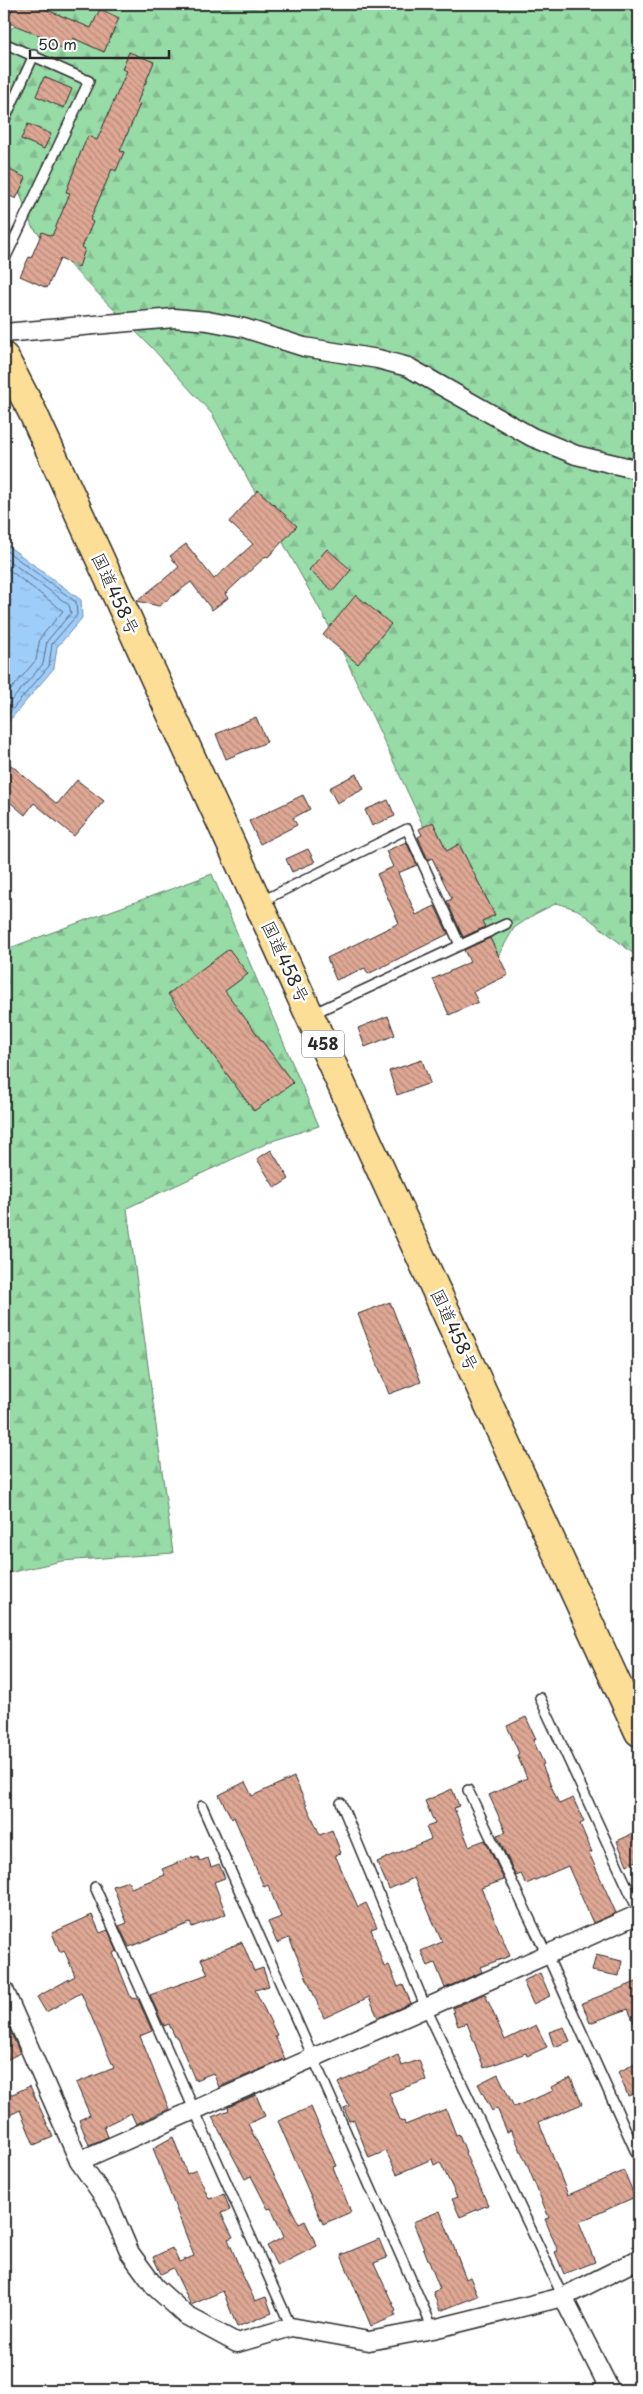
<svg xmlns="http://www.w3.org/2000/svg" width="643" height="2394" viewBox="0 0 643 2394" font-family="'Playpen Sans','Klee One',sans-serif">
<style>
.forest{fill:url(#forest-firs);stroke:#618369}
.water{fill:url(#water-ripples);stroke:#718ca7}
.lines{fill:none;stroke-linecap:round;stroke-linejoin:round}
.shore{stroke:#596c7e;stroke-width:1}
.building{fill:url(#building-back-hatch);stroke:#2b2b2b}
.lane-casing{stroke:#2b2b2b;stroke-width:12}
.street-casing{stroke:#2b2b2b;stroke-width:21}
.highway-casing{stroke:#2b2b2b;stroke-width:31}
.lane{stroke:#fff;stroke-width:9}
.street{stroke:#fff;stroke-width:18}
.highway{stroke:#fcde96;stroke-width:28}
.labels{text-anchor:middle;stroke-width:5;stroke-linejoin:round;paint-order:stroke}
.shield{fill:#fff;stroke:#6b6b6b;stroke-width:1}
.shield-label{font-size:16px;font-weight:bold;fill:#2b2b2b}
.street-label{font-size:18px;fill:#2b2b2b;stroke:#fff}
</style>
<defs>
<pattern id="forest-firs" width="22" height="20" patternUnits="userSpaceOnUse" patternTransform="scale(1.25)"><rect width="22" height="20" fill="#97dba7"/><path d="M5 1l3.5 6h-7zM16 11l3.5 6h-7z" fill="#82bc90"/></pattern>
<pattern id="water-ripples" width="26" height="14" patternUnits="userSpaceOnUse" patternTransform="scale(1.25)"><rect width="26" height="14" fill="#9fcdfa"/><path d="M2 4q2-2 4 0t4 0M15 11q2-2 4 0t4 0" fill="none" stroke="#89b0d6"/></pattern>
<pattern id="building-back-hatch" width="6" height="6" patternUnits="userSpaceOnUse" patternTransform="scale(1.25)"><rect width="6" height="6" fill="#dfa895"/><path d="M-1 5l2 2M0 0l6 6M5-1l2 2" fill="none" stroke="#b5897a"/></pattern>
</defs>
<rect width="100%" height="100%" fill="#fff"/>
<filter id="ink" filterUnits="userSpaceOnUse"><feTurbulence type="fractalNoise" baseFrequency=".02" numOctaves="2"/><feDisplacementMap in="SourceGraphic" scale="10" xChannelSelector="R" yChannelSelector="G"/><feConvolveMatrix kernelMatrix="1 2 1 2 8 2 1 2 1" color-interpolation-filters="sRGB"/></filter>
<g filter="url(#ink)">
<!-- forest -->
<g class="forest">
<polygon points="37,4 639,4 639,958 578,910 557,903 535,914 514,928 490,970 339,644 212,414 153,349 32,227 10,166 4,156 4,34 33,12"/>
<polygon points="212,874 319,1126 272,1141 127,1208 173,1553 62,1561 4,1574 4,950"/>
</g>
<!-- water -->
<polygon class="water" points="4,543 81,600 82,618 57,647 54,668 4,727"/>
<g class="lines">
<!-- shore -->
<g class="shore">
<polyline points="4,549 76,602 77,615 52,644 49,666 4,719"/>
<polyline points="4,557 69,605 71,613 47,641 43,664 4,709"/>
<polyline points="4,566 63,611 40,638 36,660 4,698"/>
</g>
</g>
<!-- building -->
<g class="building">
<polygon points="14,4 47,4 45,9 91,28 100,9 119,18 104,52 73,38 68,51 47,42 49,39 7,22"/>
<polygon points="129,52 154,62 137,103 140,104 120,151 124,152 116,171 112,169 90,220 93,222 82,247 85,249 79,267 60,259 47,288 20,276 29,257 31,258 42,232 52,236 70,193 66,192 80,154 88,136 97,140 127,71 122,69"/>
<polygon points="44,77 72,89 64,108 36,96"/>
<polygon points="28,124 51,134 44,149 21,139"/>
<polygon points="4,167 26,178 16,199 4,193"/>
<polygon points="258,490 297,526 268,557 266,556 225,594 228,598 212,610 191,582 159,606 137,601 179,567 170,556 186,544 214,579 253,544 229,522"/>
<polygon points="327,549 351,570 333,591 309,570"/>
<polygon points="356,595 391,624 358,664 323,635"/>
<polygon points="256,717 267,742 226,759 216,734"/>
<polygon points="11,765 57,804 77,780 104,801 74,836 34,803 25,815 4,797 4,774"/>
<polygon points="356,774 364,789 337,803 329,788"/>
<polygon points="303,795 310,809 293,818 297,825 260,844 249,821"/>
<polygon points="388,800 395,816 372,826 365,810"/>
<polygon points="433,822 447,851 459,844 495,915 482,921 485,927 463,937 447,901 452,899 432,858 428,860 418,837 422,835 419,829"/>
<polygon points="406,842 417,865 398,873 416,915 435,906 448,934 368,974 365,968 336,980 327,958 399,923 377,874 393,867 386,851"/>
<polygon points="308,849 315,862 292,872 286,859"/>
<polygon points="490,938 508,975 473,992 478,1002 449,1015 433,979 470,962 464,950"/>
<polygon points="229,949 248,974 225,991 293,1083 254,1111 168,994"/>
<polygon points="388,1016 395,1035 365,1047 358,1028"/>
<polygon points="422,1060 430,1083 397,1095 389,1071"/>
<polygon points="271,1150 289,1179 275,1188 257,1159"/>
<polygon points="390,1302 421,1382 389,1394 358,1314"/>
<polygon points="526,1717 536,1739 533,1740 544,1764 542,1765 559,1804 573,1798 584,1822 580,1824 592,1852 589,1853 616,1913 593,1923 568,1866 526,1884 521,1874 516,1876 497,1835 506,1832 489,1795 527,1778 517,1755 519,1753 507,1726"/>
<polygon points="294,1777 320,1835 332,1830 341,1853 335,1855 358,1907 366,1903 377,1927 371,1929 384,1967 389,1965 398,1987 403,1985 411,2003 378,2018 369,1997 324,2018 289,1938 277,1943 268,1922 281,1917 268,1885 264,1887 234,1817 232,1819 219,1795 245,1782 252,1796"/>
<polygon points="452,1789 459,1806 454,1808 469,1846 485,1840 504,1880 481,1888 510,1956 480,1967 482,1972 445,1988 435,1963 428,1966 421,1951 442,1942 414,1878 389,1889 377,1862 431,1839 426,1827 435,1824 425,1801"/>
<polygon points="639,1831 639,1860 627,1865 617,1841"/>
<polygon points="192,1857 192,1859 198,1857 200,1861 208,1858 211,1867 219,1864 225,1878 214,1882 226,1914 192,1927 190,1923 129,1947 119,1926 127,1923 113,1886 128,1881 131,1888 165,1875 162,1869"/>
<polygon points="92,1915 100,1933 108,1930 117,1951 113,1953 131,1998 138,1999 152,2031 140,2036 169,2109 136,2124 131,2113 104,2126 108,2137 89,2145 79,2120 90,2115 76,2083 114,2068 81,1993 46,2012 37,1997 75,1976 64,1950 60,1952 52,1933"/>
<polygon points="242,1942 254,1971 263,1968 269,1986 255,1990 277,2035 275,2036 285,2059 219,2087 213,2073 195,2080 177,2037 175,2037 169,2024 164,2026 150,1995 208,1974 201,1959"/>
<polygon points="596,1955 622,1961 619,1976 592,1971"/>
<polygon points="540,1973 550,1996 533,2004 523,1981"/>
<polygon points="639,1981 639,2034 628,2009 590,2023 582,2003"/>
<polygon points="485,1994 505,2040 536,2025 547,2047 527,2056 526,2053 484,2068 467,2023 458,2026 453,2012 455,2012 453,2008"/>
<polygon points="4,2018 20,2053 4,2061"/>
<polygon points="564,2027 570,2041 554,2047 549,2032"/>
<polygon points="398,2055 402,2066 419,2060 426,2080 389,2093 401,2122 404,2121 405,2125 446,2109 456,2135 459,2134 466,2152 465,2153 488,2205 460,2217 452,2199 457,2197 440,2162 434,2165 432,2159 397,2174 386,2151 369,2158 354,2120 349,2121 344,2108 349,2106 338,2083"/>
<polygon points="639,2062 639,2092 628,2096 618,2072"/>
<polygon points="498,2074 514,2107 553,2091 551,2087 571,2078 582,2104 539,2122 568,2195 624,2171 635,2197 579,2222 595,2262 564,2274 555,2252 558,2251 545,2219 549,2218 526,2162 511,2130 507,2132 497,2108 492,2111 478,2084"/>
<polygon points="30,2086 53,2137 34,2145 20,2110 4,2118 4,2098"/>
<polygon points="256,2095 265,2116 248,2124 299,2224 305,2221 317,2246 277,2266 267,2246 284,2237 271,2208 268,2209 251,2176 245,2179 212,2117 229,2110 228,2107"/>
<polygon points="311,2107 336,2166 333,2167 351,2212 323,2224 278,2121"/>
<polygon points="173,2137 187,2174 196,2170 209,2199 224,2194 230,2210 221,2213 233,2237 228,2239 242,2274 255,2301 266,2297 272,2313 237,2327 223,2291 191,2305 173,2268 161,2274 153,2257 172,2248 179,2262 194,2256 153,2148"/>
<polygon points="440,2211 466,2279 470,2277 478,2296 440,2311 433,2292 440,2289 413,2222"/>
<polygon points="379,2239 387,2258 374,2263 396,2311 394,2312 396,2316 371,2326 341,2255"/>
</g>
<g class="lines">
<!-- lane casing -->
<g class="lane-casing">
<g id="lane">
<polyline points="4,43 89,81 4,261"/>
<polyline points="4,121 34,55"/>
<polyline points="260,902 407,829 460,945"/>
<polyline points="312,1014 506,924"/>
<polyline points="540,1698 639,1912"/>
<polyline points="468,1790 547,1955 639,2159"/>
<polyline points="341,1803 426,2008 563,2297"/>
<polyline points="202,1806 433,2329"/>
<polyline points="95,1887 291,2327"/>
</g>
</g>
<!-- street casing -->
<g class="street-casing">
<g id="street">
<polyline points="4,333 174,318 208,321 244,328 304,347 378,359 408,367 532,437 576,455 639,470"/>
<polyline points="4,1990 79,2161 109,2204 130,2253 155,2287 187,2316 237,2343 291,2327 369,2341 433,2329 563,2297 639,2259"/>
<polyline points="79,2161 639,1914"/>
<polyline points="563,2297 610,2390"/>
</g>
</g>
<!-- highway casing -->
<g class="highway-casing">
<polyline id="highway" points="4,357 32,411 639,1732"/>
</g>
<!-- lane -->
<use href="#lane" class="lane"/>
<!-- street -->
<use href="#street" class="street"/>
<!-- highway -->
<use href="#highway" class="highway"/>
</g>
</g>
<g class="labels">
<!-- shield labels -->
<rect class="shield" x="302" y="1030.5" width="42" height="27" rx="4"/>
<g class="shield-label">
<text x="323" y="1050">458</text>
</g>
<!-- street labels -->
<g class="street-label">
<text transform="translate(115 594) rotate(65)" y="6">国道458号</text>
<text transform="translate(285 962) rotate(65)" y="6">国道458号</text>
<text transform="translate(454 1330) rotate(65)" y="6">国道458号</text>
</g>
</g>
<!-- margin -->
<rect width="643" height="2394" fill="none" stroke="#fff" stroke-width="20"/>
<rect x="10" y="10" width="623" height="2374" fill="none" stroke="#2b2b2b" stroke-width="2" filter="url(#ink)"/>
<!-- scale -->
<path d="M30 50v8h139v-8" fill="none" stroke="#2b2b2b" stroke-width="2.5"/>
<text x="38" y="50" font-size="15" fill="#2b2b2b" stroke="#ffffff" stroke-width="4" paint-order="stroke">50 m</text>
</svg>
